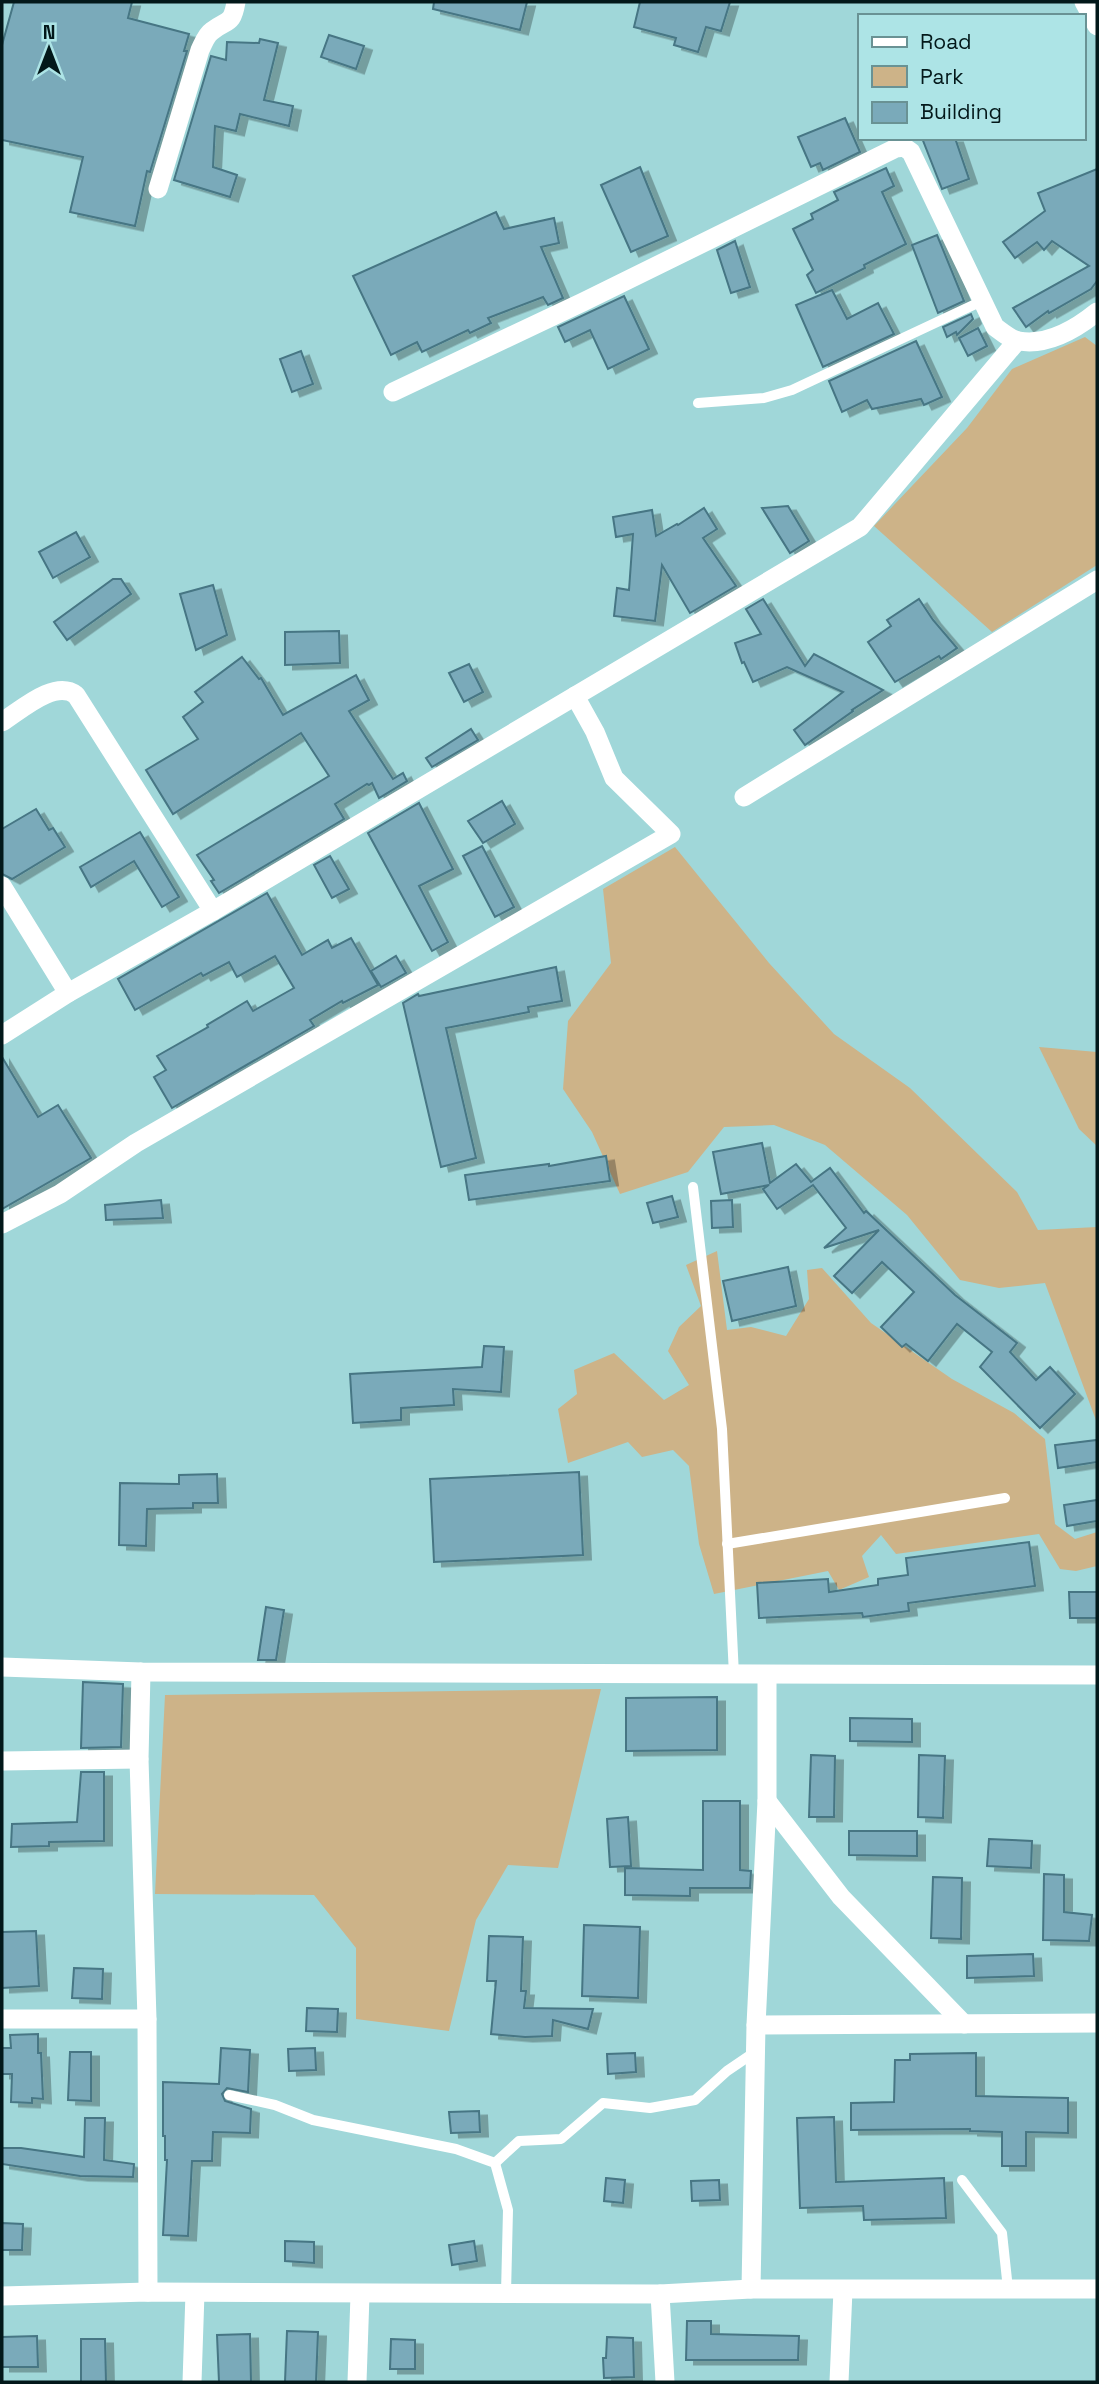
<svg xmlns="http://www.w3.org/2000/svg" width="1099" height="2384" viewBox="0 0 1099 2384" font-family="'Space Grotesk',sans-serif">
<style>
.green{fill:#cdb388}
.building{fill:#7aaaba;stroke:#467684;stroke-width:2;filter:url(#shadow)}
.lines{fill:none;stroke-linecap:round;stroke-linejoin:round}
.service{stroke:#fff;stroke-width:10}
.minor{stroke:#fff;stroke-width:19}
</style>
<defs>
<filter id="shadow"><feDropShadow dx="8" dy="4.5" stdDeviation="0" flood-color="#0004"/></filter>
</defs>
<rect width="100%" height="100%" fill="#a0d7d9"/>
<!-- green -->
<g class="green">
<polygon points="1085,337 1097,346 1097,565 992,632 874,526 967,428 1012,369"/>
<polygon points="675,847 769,963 834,1034 910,1088 1017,1192 1038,1230 1097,1227 1097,1423 1045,1283 999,1288 960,1280 907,1215 825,1145 774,1125 724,1127 688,1172 620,1194 592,1132 563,1089 568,1021 611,963 603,889"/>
<polygon points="1039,1047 1097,1052 1097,1146 1079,1129"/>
<polygon points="717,1251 727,1330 751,1327 786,1336 809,1299 807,1270 822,1268 871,1323 952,1379 1014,1413 1045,1439 1055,1524 1075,1539 1097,1532 1097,1566 1076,1571 1060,1569 1039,1534 896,1554 881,1535 862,1556 869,1577 839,1590 828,1571 714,1594 699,1544 689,1466 673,1450 642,1457 628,1442 568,1463 558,1409 577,1394 574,1370 614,1353 664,1400 689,1385 668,1351 679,1327 701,1306 686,1265"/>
<polygon points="601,1689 558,1868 508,1865 476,1920 449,2031 356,2019 356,1948 314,1895 155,1894 165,1695"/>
</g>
<!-- building -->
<g class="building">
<polygon points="14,2 132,2 128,18 189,34 184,51 187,51 150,172 147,171 135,226 70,212 83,157 2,140 2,45"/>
<polygon points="434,2 527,2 520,30 433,9"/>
<polygon points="640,2 730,2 721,31 706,27 698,52 674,45 676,38 634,27"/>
<polygon points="329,35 364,46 356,69 321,57"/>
<polygon points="260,39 278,43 264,100 293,106 289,126 240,114 236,131 215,126 213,167 237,175 230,197 174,180 211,56 226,60 227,42 259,43"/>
<polygon points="845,118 860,152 823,170 820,163 811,167 798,137"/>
<polygon points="922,138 955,138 969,179 942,189"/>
<polygon points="640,167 668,236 631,252 601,185"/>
<polygon points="886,168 894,186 882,192 906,244 864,265 865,268 816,293 807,275 813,270 793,229 813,219 811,214 838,200 834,192"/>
<polygon points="1097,169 1097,281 1091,289 1049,313 1048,311 1026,327 1013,308 1089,266 1052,241 1044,250 1037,242 1015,258 1003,242 1045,211 1038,193"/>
<polygon points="496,212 504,229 554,218 559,243 541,247 563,298 548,305 543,297 488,318 491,323 470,333 468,330 422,352 417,342 391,355 353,276"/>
<polygon points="937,235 964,301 938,313 912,245"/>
<polygon points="735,241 750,287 731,293 717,250"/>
<polygon points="832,290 847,319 878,303 894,334 823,367 796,305"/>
<polygon points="624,296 649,349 608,369 590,330 565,342 558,327"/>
<polygon points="971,314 973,319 957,335 956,332 947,337 943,327"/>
<polygon points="978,328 987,346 968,356 959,338"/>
<polygon points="916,341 942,397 924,405 921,399 872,409 867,400 842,412 829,381"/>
<polygon points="301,351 313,384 292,392 280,359"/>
<polygon points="788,506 809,541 790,553 762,508"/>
<polygon points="704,508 717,529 703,538 736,586 690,613 662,565 655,621 614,616 617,588 629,590 633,534 616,537 613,517 652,510 656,536 677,524 678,525"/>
<polygon points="76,532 90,557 53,578 39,552"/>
<polygon points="113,579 121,579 131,594 67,640 54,622"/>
<polygon points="213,585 227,635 196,650 180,594"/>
<polygon points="763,599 805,666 814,654 883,690 852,710 853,711 805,745 794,730 843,692 787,667 753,682 744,662 742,663 735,643 761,634 746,609"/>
<polygon points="919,599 933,620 957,648 941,659 939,656 895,682 868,642 891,626 887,620"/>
<polygon points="339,631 340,663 285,665 285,632"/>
<polygon points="242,657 259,679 261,678 283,715 356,675 369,700 349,711 393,779 403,773 407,781 379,798 372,783 369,785 367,784 335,804 344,819 219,893 211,881 214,880 197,855 329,776 301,733 173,814 146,770 198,739 183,717 203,702 195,692"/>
<polygon points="469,664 483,692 464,702 449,673"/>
<polygon points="471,729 478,740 432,767 426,758"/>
<polygon points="502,801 515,824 483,843 468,821"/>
<polygon points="419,803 453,869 419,886 448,942 432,951 368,833"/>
<polygon points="36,809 49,830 53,828 65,847 12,879 2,874 2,829"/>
<polygon points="140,832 179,897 162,907 134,861 91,887 80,867"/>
<polygon points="482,846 514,907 495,917 463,856"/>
<polygon points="330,856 349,889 332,898 314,865"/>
<polygon points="267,893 302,955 328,940 332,948 351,938 378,985 343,1003 342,1001 310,1020 314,1026 172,1108 154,1077 166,1070 157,1056 208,1027 207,1025 247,1001 253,1011 294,988 275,956 237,977 229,962 203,976 201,973 135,1010 118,979"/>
<polygon points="396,956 406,973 381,987 371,971"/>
<polygon points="556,967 562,1001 528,1007 529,1012 446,1028 476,1158 441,1167 403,1003 418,994 419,996"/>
<polygon points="2,1057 38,1117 58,1105 91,1158 2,1209"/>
<polygon points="762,1143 770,1183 796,1164 811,1182 830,1168 864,1213 866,1211 955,1295 1017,1343 1010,1352 1036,1380 1050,1367 1075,1394 1040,1428 980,1367 992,1352 957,1324 928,1361 906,1344 902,1347 881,1327 914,1292 882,1262 852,1293 834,1276 879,1230 824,1248 846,1228 813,1185 777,1209 763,1189 769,1185 721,1194 713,1152"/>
<polygon points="606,1156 610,1181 469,1200 465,1175 549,1164 549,1166"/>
<polygon points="672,1196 678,1217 653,1223 647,1203"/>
<polygon points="161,1200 163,1218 106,1220 105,1205"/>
<polygon points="732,1200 733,1227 712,1228 711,1201"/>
<polygon points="788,1267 796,1306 732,1321 723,1281"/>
<polygon points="484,1346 504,1347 501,1392 453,1389 454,1405 401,1408 401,1420 353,1423 350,1374 482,1367"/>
<polygon points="1097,1440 1097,1462 1058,1468 1055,1445"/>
<polygon points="579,1472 583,1555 434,1562 430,1479"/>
<polygon points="217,1474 218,1503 193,1503 193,1508 147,1509 146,1546 119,1545 120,1483 179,1484 179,1475"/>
<polygon points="1097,1500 1097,1521 1067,1526 1064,1505"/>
<polygon points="1029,1542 1035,1586 908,1603 909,1611 863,1617 862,1613 759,1618 757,1583 828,1579 829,1592 878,1585 878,1579 908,1575 906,1558"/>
<polygon points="1069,1592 1097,1592 1097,1618 1070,1618"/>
<polygon points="266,1607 284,1610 276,1660 258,1660"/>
<polygon points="83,1682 123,1684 121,1747 81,1748"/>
<polygon points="717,1697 717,1750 626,1751 626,1698"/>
<polygon points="850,1718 912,1719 912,1742 850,1741"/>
<polygon points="811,1755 835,1756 834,1817 809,1817"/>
<polygon points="919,1755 945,1756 943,1818 918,1817"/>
<polygon points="81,1772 104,1772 104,1841 49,1842 49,1846 11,1847 12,1824 77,1822"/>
<polygon points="703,1801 740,1801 740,1870 751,1871 750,1888 690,1888 690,1896 625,1895 625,1868 703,1870"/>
<polygon points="628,1817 631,1866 610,1867 607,1819"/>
<polygon points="849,1831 917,1831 917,1856 849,1855"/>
<polygon points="989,1839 1032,1841 1031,1868 987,1866"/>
<polygon points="1044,1874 1064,1875 1064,1912 1092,1915 1089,1941 1043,1940"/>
<polygon points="933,1877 962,1878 961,1939 931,1938"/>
<polygon points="584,1925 640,1927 638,1998 582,1996"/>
<polygon points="36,1931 39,1986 2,1988 2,1932"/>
<polygon points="489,1936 523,1937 521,1991 526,1991 524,2008 593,2009 588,2029 553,2020 552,2036 525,2037 491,2034 496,1981 487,1981"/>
<polygon points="1033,1954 1034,1976 967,1978 967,1956"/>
<polygon points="74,1968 103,1969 102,1999 72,1998"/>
<polygon points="307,2008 338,2009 337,2032 306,2031"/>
<polygon points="38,2034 38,2053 41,2053 43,2099 32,2098 32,2103 11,2102 12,2074 2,2074 2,2048 11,2048 10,2035"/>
<polygon points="221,2048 250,2050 248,2092 227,2088 222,2094 225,2101 251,2109 250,2133 213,2132 212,2161 192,2161 188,2236 163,2235 167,2160 165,2160 165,2136 163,2136 163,2082 219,2084"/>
<polygon points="315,2048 316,2070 289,2071 288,2049"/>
<polygon points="70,2052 91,2052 91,2101 68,2100"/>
<polygon points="635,2053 636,2072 608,2074 607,2054"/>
<polygon points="976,2053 976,2096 1068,2098 1068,2133 1026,2132 1026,2166 1002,2166 1002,2132 970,2131 970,2129 851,2130 851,2103 894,2102 895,2060 910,2060 910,2054"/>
<polygon points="479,2111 480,2132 451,2133 449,2112"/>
<polygon points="834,2117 836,2182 944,2178 946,2218 864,2220 863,2206 800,2208 797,2118"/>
<polygon points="85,2118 105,2118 104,2160 134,2164 133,2177 80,2176 2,2164 2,2148 21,2148 84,2157"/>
<polygon points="606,2178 625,2180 623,2203 604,2201"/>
<polygon points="719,2180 720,2200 692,2201 691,2181"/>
<polygon points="2,2223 23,2224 22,2250 2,2250"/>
<polygon points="285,2241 314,2242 314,2263 285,2261"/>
<polygon points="474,2241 477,2261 452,2265 449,2245"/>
<polygon points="687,2321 711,2321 711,2334 799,2336 798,2360 686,2360"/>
<polygon points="287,2331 318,2332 316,2382 285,2382"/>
<polygon points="250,2334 251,2382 219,2382 217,2335"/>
<polygon points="37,2336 38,2367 2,2367 2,2337"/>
<polygon points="607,2337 633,2338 634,2377 604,2378 603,2358 606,2358"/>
<polygon points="81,2339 105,2339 106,2382 81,2382"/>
<polygon points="391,2339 415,2340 415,2369 390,2369"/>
</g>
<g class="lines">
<!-- service -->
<g class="service">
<polyline points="698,403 764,398 792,390 982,301"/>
<polyline points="693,1187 722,1429 734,1675"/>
<polyline points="727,1544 1005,1498"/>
<polyline points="229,2095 275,2105 313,2120 456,2149 495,2163 508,2210 506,2293"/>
<polyline points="495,2163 519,2141 561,2139 603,2103 650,2108 695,2100 727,2071 755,2052"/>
<polyline points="962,2180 1002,2233 1008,2289"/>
</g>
<!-- minor -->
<g class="minor">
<polyline points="1084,2 1097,26"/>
<path d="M158,189L200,50C203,44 206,35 212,31C227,19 232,26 236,2"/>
<path d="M393,392L583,302L896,148L904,147L911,152L995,327C1002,332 1011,340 1019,341C1048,346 1076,329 1097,312"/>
<path d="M2,722C21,710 55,679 76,695L213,911L68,993L2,1035"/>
<polyline points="744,797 1097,580"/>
<polyline points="2,886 68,993"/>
<polyline points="213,911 860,527 1017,341"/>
<polyline points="2,1224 60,1194 136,1143 671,834 614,778 595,732 575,696"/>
<polyline points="2,1667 141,1672 1097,1675"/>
<polyline points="141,1672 139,1759 147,2019 148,2292"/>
<polyline points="2,1761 139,1759"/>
<polyline points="767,1801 841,1897 964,2024"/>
<polyline points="2,2019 147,2019"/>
<polyline points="756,2025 1097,2023"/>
<polyline points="751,2289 756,2025 767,1801 767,1675"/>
<polyline points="660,2294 665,2382"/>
<polyline points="2,2296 148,2292 660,2294 751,2289 1097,2289"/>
<polyline points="192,2382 195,2293"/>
<polyline points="357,2382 360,2295"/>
<polyline points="839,2382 843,2290"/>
</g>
</g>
<!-- border -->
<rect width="1099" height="2384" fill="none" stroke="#03181a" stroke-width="7"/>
<!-- legend -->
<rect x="858" y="14" width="228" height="126" fill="#ade4e6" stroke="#699294" stroke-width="2"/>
<rect x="872" y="37" width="35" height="10" fill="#ffffff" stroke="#699294" stroke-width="2"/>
<text x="920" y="49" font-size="21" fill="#03181a">Road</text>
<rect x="872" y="66" width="35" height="21" fill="#cdb388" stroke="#699294" stroke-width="2"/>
<text x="920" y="84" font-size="21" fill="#03181a">Park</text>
<rect x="872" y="102" width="35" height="21" fill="#7aaaba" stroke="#699294" stroke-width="2"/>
<text x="920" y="119" font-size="21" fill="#03181a">Building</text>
<!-- north arrow -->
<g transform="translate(49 49)" stroke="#ade4e6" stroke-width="5" paint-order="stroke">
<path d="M0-5L12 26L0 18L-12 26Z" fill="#03181a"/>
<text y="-10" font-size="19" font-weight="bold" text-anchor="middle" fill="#03181a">N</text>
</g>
</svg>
